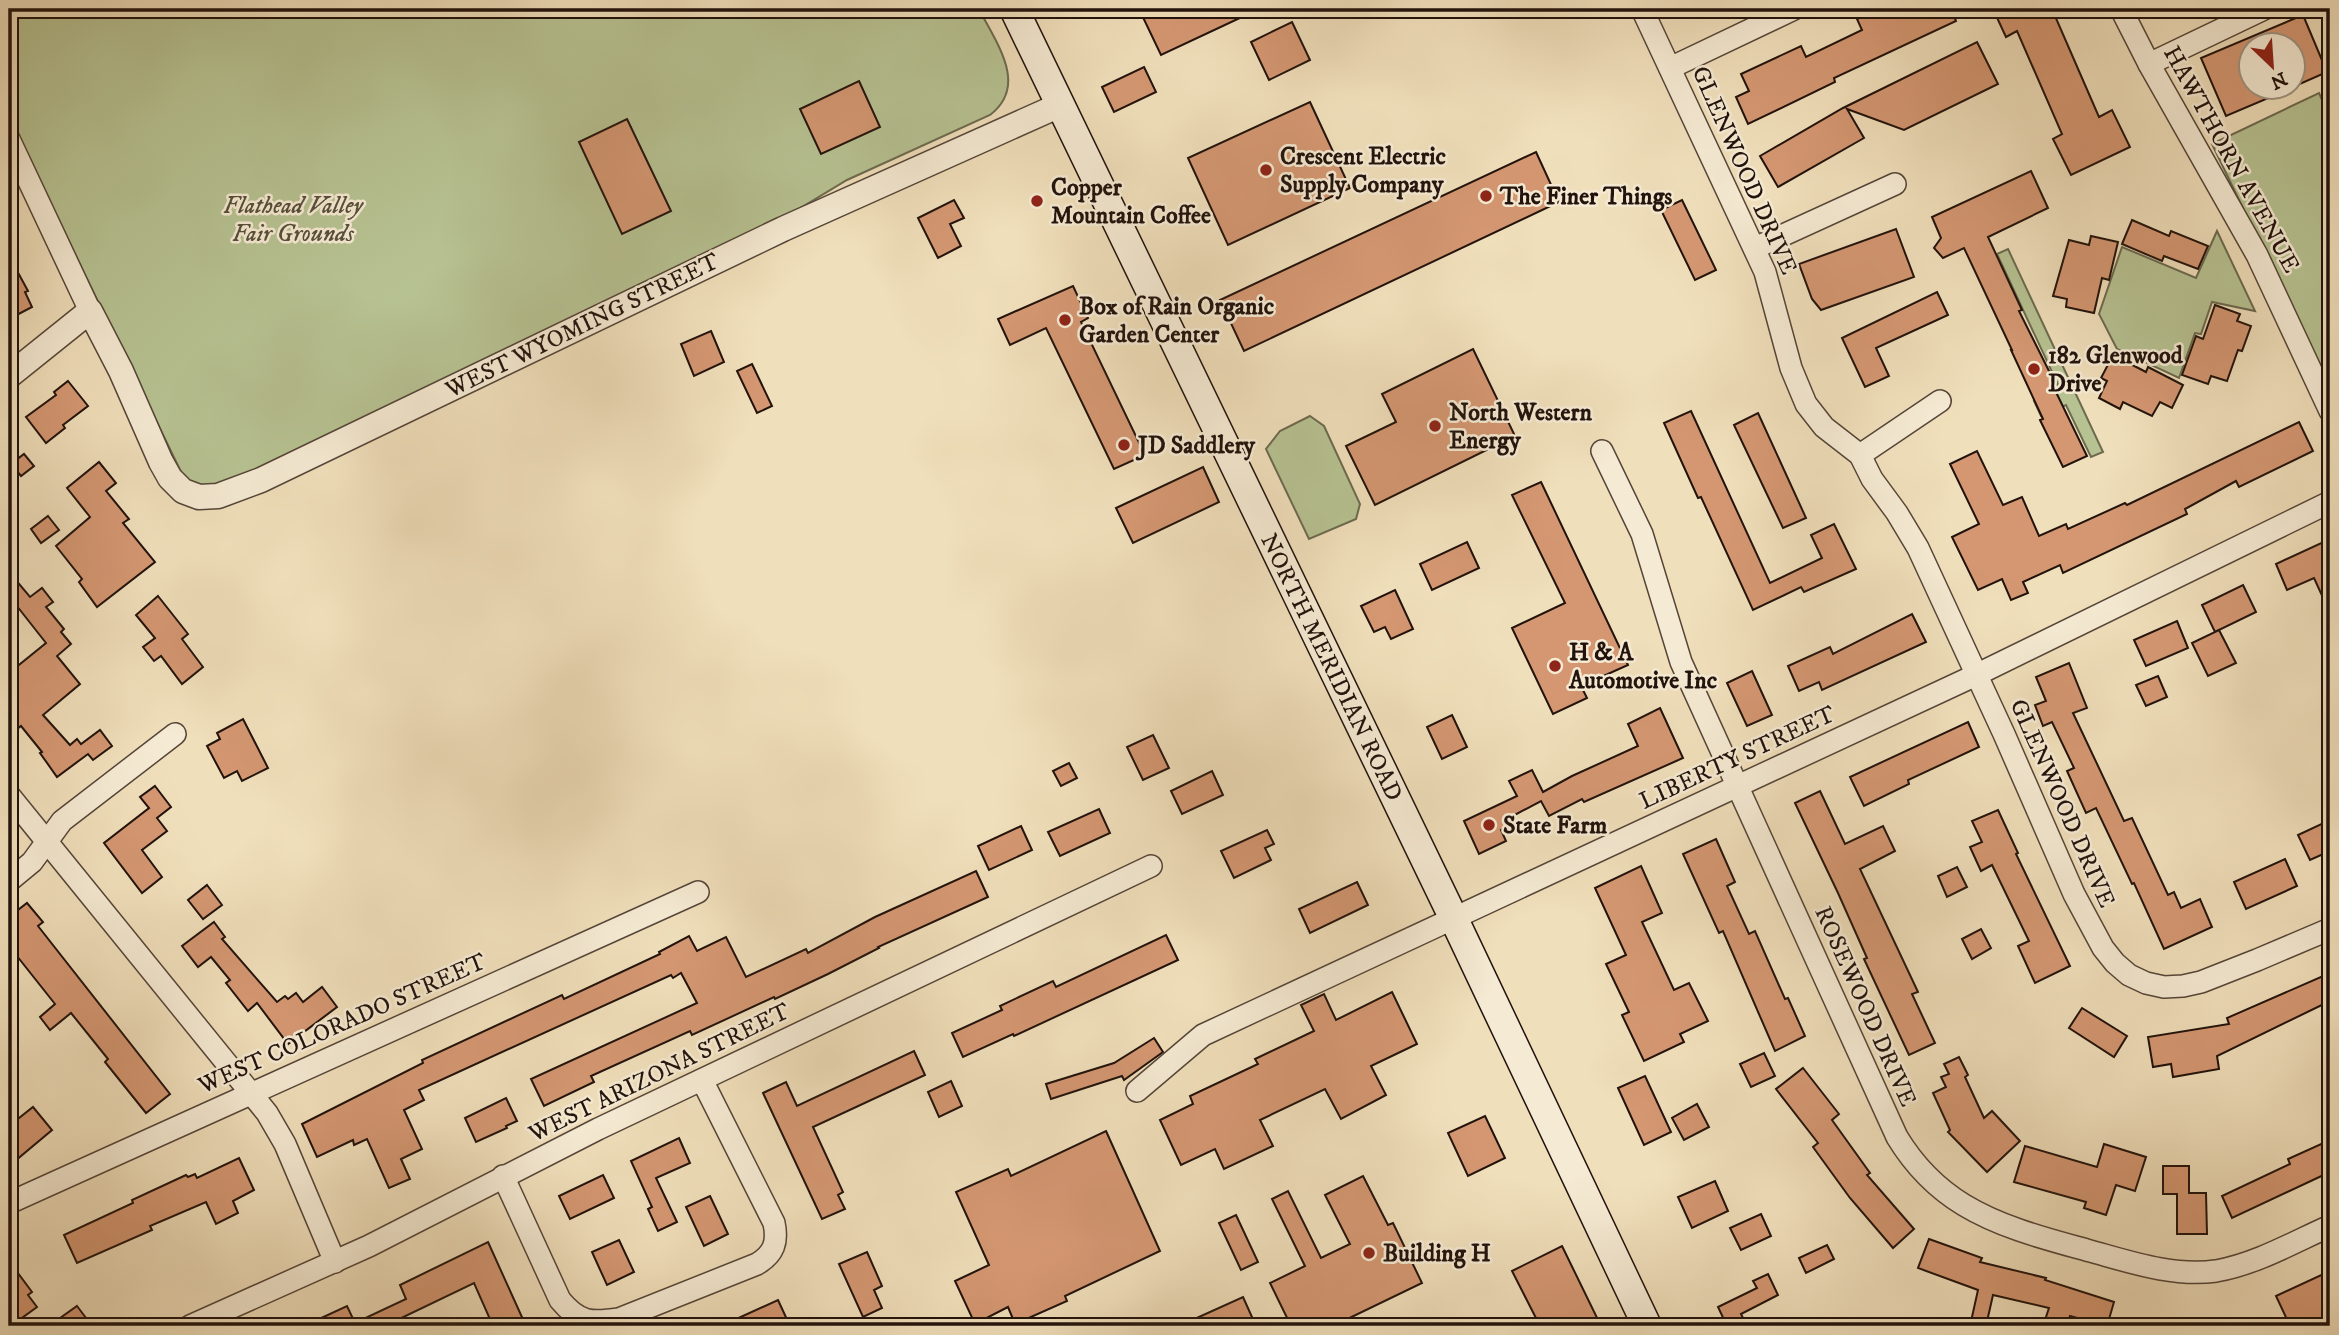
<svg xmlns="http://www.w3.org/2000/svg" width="2339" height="1335" viewBox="0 0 2339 1335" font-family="'IM FELL DW Pica',serif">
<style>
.green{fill:#b7c292;stroke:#6c6a4f;stroke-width:2}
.building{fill:#d49772;stroke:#21120c;stroke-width:2}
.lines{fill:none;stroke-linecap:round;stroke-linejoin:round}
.minor-casing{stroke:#554538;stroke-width:24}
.tertiary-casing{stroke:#554538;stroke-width:27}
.secondary-casing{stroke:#21120c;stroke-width:31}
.minor{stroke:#f5ead3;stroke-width:21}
.tertiary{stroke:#f5ead3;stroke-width:24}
.secondary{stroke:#f5ead3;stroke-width:28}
.poi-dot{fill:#8f2418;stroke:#f5ead3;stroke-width:2.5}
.labels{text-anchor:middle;stroke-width:5;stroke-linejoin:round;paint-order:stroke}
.poi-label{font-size:24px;font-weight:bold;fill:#21120c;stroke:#f5ead3;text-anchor:start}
.street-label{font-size:24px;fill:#21120c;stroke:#f5ead3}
.park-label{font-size:24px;font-style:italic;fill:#56503b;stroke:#f5ead3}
</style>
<rect width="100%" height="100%" fill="#f0dfbb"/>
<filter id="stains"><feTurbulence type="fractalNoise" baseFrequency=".00286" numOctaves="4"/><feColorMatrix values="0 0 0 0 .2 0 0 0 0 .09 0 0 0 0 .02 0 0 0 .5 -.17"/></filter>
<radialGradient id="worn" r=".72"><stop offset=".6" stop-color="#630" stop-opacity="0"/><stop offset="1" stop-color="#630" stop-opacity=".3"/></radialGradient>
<!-- green -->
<g class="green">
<path d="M9,9H979C996,43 1029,85 990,115L847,180L764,230L231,483L211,490L185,480L9,119Z"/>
<polygon points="2319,93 2330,118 2330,389 2212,144"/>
<polygon points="2217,231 2255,311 2212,302 2201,334 2195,333 2179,378 2117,349 2099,314 2122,247 2196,278"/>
<polygon points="2008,249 2103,452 2091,457 2066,405 2041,416 2034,401 2060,389 1997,254"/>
<polygon points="1310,416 1324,426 1360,504 1356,519 1309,539 1266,449 1280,431"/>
</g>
<!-- building -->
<g class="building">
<polygon points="1139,9 1259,9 1161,55"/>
<polygon points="1878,9 1951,9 1956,21 1834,78 1835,82 1748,124 1736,97 1749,91 1741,74 1801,46 1806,57 1862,30 1857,19"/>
<polygon points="1993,9 2052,9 2099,117 2112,110 2130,147 2071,175 2053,139 2062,134 2017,31 2006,37"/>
<polygon points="2303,15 2327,72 2293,87 2293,46 2251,46 2251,88 2292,88 2226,116 2201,58"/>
<polygon points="1292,22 1310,60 1269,80 1251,42"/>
<polygon points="1977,42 1998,84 1904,130 1847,109 1864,138 1778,187 1760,156 1843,108"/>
<polygon points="1144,67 1156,92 1114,112 1102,87"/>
<polygon points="859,81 880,127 821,154 800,109"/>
<polygon points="1310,102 1350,188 1228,245 1188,158"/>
<polygon points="627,119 671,211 622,234 579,142"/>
<polygon points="1536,152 1559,202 1244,351 1220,300"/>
<polygon points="2031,171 2048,208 1988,237 2022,310 2019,311 2057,387 2054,388 2087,456 2063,467 2040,420 2043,419 2011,350 2012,350 1964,248 1943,258 1934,248 1941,238 1932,217"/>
<polygon points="954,200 964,218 950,224 961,246 938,258 918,218"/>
<polygon points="1682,200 1716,270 1695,280 1661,210"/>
<polygon points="2132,220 2169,236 2171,231 2208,246 2198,269 2164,256 2162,261 2122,244"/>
<polygon points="1896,229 1914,277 1821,310 1812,299 1799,264"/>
<polygon points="2091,236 2118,242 2109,280 2102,278 2094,313 2066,307 2067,299 2053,296 2069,240 2089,245"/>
<polygon points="9,256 28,291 25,292 32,307 9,319"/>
<polygon points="1073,286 1088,318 1081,322 1145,455 1114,469 1046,328 1010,345 998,319"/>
<polygon points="1937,292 1948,315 1876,348 1889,376 1865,387 1842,338"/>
<polygon points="2215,305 2240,314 2237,321 2251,326 2242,351 2238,350 2227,381 2211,376 2208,384 2182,375 2196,336 2203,339"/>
<polygon points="711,331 724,362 694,376 681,344"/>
<polygon points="1473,349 1515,436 1375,505 1346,446 1396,422 1382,394"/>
<polygon points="2113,355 2146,372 2148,367 2183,385 2172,408 2160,402 2152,416 2123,402 2120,409 2099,398 2107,381 2101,378"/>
<polygon points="752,364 772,406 757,413 737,371"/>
<polygon points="68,381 88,406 63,425 65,428 46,443 26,417 56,395 54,392"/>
<polygon points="1691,411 1770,583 1822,558 1811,535 1834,524 1856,569 1804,592 1801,587 1753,610 1701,497 1698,498 1664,423"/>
<polygon points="1758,413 1806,518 1783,528 1734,425"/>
<polygon points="2299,422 2313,451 2239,487 2236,481 2185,509 2187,514 2063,573 2060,565 2023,582 2028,593 2011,600 2002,579 1978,590 1952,537 1979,524 1950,464 1977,451 2003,505 2022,497 2039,536 2066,524 2068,529 2125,503 2127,505"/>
<polygon points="24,454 34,466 21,476 11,464"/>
<polygon points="99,462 116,483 106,491 129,519 123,523 155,562 97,607 79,582 82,579 56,546 90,517 67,488"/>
<polygon points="1203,467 1219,502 1133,543 1116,508"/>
<polygon points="1541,482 1628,665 1581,686 1587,698 1553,714 1512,628 1565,603 1512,495"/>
<polygon points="48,516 59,530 41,543 31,529"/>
<polygon points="2330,539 2330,613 2314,578 2287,590 2276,564"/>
<polygon points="1467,542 1479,568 1432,590 1420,564"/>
<polygon points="9,572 30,597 42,588 53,602 46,607 64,629 61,632 71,644 57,656 80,684 43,715 70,745 77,739 81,744 100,730 112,746 93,760 88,754 57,777 40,753 42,752 21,726 17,729 9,718 9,673 46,643 9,596"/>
<polygon points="2243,585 2256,612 2215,632 2202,605"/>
<polygon points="1395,590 1413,629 1391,639 1385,627 1374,632 1361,606"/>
<polygon points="158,596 188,634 182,639 203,667 182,684 161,656 154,661 143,647 155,638 136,615"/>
<polygon points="1912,614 1926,642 1822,690 1819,682 1799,691 1788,666 1830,647 1833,654"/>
<polygon points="2177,621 2188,648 2146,666 2134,640"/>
<polygon points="2219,630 2236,663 2208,676 2192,643"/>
<polygon points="2069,663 2087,708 2073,713 2124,821 2132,818 2168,895 2174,892 2181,908 2200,899 2212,927 2164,949 2134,883 2132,884 2096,808 2086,813 2067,771 2074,768 2052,722 2043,726 2035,705 2046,701 2036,677"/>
<polygon points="1752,671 1772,715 1747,726 1727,683"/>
<polygon points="2158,676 2167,697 2146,706 2136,685"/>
<polygon points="1660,708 1683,758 1584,802 1582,799 1549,816 1541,801 1509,818 1512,825 1501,830 1506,841 1479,854 1464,821 1517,796 1509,781 1532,770 1543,792 1572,776 1638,746 1628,724"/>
<polygon points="1452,715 1467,747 1442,759 1427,727"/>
<polygon points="243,719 268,768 242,781 237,771 224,778 207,746 220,739 217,733"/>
<polygon points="1968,722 1979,747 1908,780 1909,784 1864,806 1850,777"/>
<polygon points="1153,735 1169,768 1143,780 1127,747"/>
<polygon points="1069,763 1077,778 1061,786 1053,771"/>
<polygon points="1212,771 1223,795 1182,814 1171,791"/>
<polygon points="155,786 171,807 157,818 167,831 142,850 162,877 142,893 104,843 149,808 140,797"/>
<polygon points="1820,791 1845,844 1883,826 1895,851 1860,869 1918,992 1912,994 1935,1043 1909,1055 1864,959 1867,958 1838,893 1795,803"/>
<polygon points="1099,809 1110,833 1060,856 1048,832"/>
<polygon points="1998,810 2018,853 2016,854 2070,966 2035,983 2018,946 2029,941 1992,865 1981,871 1970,847 1982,842 1972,821"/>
<polygon points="2330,820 2330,851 2310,860 2298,835"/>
<polygon points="1021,826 1032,850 989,870 978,846"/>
<polygon points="1267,830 1274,844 1265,848 1271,860 1234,878 1221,851"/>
<polygon points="1716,839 1735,882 1727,886 1749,934 1755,931 1785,999 1788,998 1805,1036 1775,1051 1723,931 1719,933 1683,854"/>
<polygon points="2285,859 2297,886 2246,909 2234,882"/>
<polygon points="1641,866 1662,913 1642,922 1674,990 1689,983 1708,1021 1680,1034 1684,1042 1644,1061 1622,1015 1629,1012 1606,964 1626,955 1595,888"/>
<polygon points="1957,867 1967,887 1947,897 1938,876"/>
<polygon points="976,871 988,897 878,947 879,948 828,974 775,999 774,997 692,1035 690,1031 591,1076 594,1082 544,1106 531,1079 697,1003 681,973 673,978 671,975 419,1090 424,1100 404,1110 422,1149 401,1159 410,1179 389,1188 367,1139 354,1145 353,1140 317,1157 302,1124 423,1063 422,1060 562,995 564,999 660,954 659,952 689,936 697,951 726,937 746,977 806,949 808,953 875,917"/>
<polygon points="1357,882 1368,905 1310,933 1299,909"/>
<polygon points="207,885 222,905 203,919 188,900"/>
<polygon points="27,903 43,922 38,926 170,1094 146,1113 105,1062 108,1059 71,1013 50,1030 40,1017 55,1004 9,946 9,917"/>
<polygon points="214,922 225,937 222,939 277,1002 285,996 288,999 296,993 303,1002 322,987 337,1007 288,1044 257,1003 248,1011 226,983 230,980 211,957 198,967 182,946"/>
<polygon points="1981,929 1991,948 1972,959 1962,939"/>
<polygon points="1166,935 1178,960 1014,1036 1013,1034 963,1057 952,1033 1002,1010 1000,1006 1053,981 1056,987"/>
<polygon points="2330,973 2330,1001 2217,1056 2219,1069 2173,1077 2171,1064 2153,1067 2148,1037 2229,1024 2227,1018"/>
<polygon points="1392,992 1417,1044 1371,1066 1386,1095 1341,1119 1325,1089 1260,1120 1273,1146 1224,1169 1215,1149 1181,1165 1160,1120 1193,1104 1190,1096 1258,1064 1255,1059 1314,1031 1301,1005 1324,994 1336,1020"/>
<polygon points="2082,1008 2127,1036 2114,1057 2069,1028"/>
<polygon points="1154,1038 1163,1052 1124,1080 1122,1076 1051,1099 1046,1084 1114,1063"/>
<polygon points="914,1051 925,1075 813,1127 843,1192 838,1195 845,1209 822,1219 763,1093 786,1082 797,1106"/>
<polygon points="1764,1053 1775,1076 1751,1087 1740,1064"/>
<polygon points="1959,1057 1968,1075 1965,1077 1984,1118 1992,1111 2020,1141 1987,1172 1948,1132 1950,1130 1933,1093 1946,1087 1941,1077 1949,1074 1944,1064"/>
<polygon points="1803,1068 1839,1114 1832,1120 1870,1173 1867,1175 1914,1229 1893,1248 1850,1198 1813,1147 1818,1143 1776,1089"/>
<polygon points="1645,1076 1671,1132 1644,1145 1618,1088"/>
<polygon points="951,1081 962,1106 939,1117 928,1092"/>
<polygon points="506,1098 517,1121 506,1126 507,1128 476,1142 465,1118"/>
<polygon points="1697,1104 1709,1127 1684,1140 1672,1118"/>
<polygon points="33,1107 52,1130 9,1166 9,1126"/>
<polygon points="1485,1116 1505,1158 1468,1176 1448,1133"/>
<polygon points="1106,1131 1160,1251 1065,1296 1067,1301 1015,1324 1008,1307 975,1324 955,1281 989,1265 956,1192 1008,1169 1011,1176"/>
<polygon points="679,1138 690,1163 656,1178 677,1222 658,1231 648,1209 652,1207 631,1161"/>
<polygon points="2330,1140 2330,1172 2232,1218 2222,1196 2290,1164 2288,1159"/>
<polygon points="2104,1144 2146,1157 2135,1191 2116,1185 2106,1215 2084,1208 2086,1202 2014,1182 2025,1146 2097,1167"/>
<polygon points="239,1158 254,1190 233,1201 238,1213 216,1224 206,1202 150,1226 152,1230 77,1263 64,1235 133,1203 132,1200 186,1175 188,1177 195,1174 197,1178"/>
<polygon points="2163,1166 2189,1166 2189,1193 2206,1193 2207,1234 2177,1234 2177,1194 2163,1194"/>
<polygon points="603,1175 614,1198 570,1219 559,1196"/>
<polygon points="1363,1176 1388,1225 1393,1223 1422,1283 1333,1326 1291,1326 1270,1283 1305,1266 1272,1199 1288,1191 1321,1258 1350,1244 1325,1195"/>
<polygon points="1715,1181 1728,1211 1692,1228 1678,1197"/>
<polygon points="710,1196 728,1234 704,1246 686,1207"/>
<polygon points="1761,1214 1771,1236 1741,1250 1730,1228"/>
<polygon points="1236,1215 1258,1262 1241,1270 1219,1223"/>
<polygon points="1929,1239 1982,1258 1980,1262 2046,1278 2045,1280 2114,1302 2107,1326 2070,1316 2067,1326 2055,1326 2044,1323 2049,1308 1993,1295 1986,1326 1970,1326 1978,1290 1918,1268"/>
<polygon points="619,1240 634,1272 607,1285 592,1252"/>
<polygon points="488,1242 526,1326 493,1326 474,1283 395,1321 397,1326 304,1326 347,1306 355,1323 406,1299 400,1285"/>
<polygon points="1827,1245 1834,1259 1806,1273 1799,1258"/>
<polygon points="1562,1246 1601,1326 1540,1326 1512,1271"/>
<polygon points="867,1252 882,1286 874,1290 882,1308 863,1317 839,1264"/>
<polygon points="9,1261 32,1292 28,1295 37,1307 19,1320 9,1306"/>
<polygon points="2330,1271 2330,1306 2323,1309 2326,1317 2307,1326 2290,1326 2276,1296"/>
<polygon points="1768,1274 1778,1295 1741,1314 1747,1326 1727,1326 1718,1307 1757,1288 1753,1281"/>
<polygon points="1243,1297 1256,1326 1179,1326"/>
<polygon points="778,1300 790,1326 721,1326"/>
<polygon points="77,1306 92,1326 49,1326"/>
</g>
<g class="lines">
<!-- minor casing -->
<g class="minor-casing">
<g id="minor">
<polyline points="1642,9 1765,272 1791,368 1806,404 1824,427 1860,455 1872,479 1897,513 1918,548 2004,734 2074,894 2103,948 2115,963 2129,975 2146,983 2164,987 2183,986 2201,982 2257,960 2330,929"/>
<polyline points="2121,9 2149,64 2257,255 2330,411"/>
<polyline points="2149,64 2264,9"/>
<polyline points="1670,68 1794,9"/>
<polyline points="9,139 90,311"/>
<polyline points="1755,248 1895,184"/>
<path d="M1602,451L1642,534L1681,662L1897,1137C1914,1165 1936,1188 1964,1205C2002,1228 2047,1239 2090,1251C2130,1262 2174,1277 2216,1271C2256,1264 2294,1242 2330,1226"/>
<polyline points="1860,455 1940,401"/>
<polyline points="9,795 267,1113 285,1144 335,1262"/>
<polyline points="9,881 32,862 62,821 175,734"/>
<polyline points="1137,1091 1203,1035 1976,675 2330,502"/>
<path d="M503,1176L560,1300C579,1323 591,1323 619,1319L757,1264C774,1254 778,1242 774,1223L702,1080"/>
<polyline points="9,1203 698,892"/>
<polyline points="190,1326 369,1246 598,1129 1151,866"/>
</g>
</g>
<!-- tertiary casing -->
<g class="tertiary-casing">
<polyline id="tertiary" points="9,376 90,311 121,371 161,462 170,478 183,491 199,497 218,496 261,480 783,229 1060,105"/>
</g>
<!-- secondary casing -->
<g class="secondary-casing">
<polyline id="secondary" points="1014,9 1453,917 1647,1326"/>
</g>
<!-- minor -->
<use href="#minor" class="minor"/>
<!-- tertiary -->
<use href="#tertiary" class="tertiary"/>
<!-- secondary -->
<use href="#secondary" class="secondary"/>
</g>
<!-- markers -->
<g class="poi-dot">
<circle cx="1266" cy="170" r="7"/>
<circle cx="1486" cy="196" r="7"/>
<circle cx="1037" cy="201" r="7"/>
<circle cx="1065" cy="320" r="7"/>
<circle cx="2034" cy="369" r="7"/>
<circle cx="1435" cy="426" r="7"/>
<circle cx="1124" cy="445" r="7"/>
<circle cx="1555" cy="666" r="7"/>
<circle cx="1489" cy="825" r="7"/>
<circle cx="1369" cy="1253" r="7"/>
</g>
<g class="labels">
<!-- poi labels -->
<g class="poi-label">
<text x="1280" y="164">Crescent Electric<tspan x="1280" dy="28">Supply Company</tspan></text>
<text x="1051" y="195">Copper<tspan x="1051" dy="28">Mountain Coffee</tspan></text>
<text x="1500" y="204">The Finer Things</text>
<text x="1079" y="314">Box of Rain Organic<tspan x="1079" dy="28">Garden Center</tspan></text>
<text x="2048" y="363">182 Glenwood<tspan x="2048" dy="28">Drive</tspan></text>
<text x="1449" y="420">North Western<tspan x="1449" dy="28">Energy</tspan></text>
<text x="1138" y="453">JD Saddlery</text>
<text x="1569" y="660">H &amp; A<tspan x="1569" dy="28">Automotive Inc</tspan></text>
<text x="1503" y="833">State Farm</text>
<text x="1383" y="1261">Building H</text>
</g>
<!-- street labels -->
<g class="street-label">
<text transform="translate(2232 159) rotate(61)" y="8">HAWTHORN AVENUE</text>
<text transform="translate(1745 170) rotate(66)" y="8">GLENWOOD DRIVE</text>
<text transform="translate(582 325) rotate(-26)" y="8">WEST WYOMING STREET</text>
<text transform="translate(1332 667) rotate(64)" y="8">NORTH MERIDIAN ROAD</text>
<text transform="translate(1737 757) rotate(-25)" y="8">LIBERTY STREET</text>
<text transform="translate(2063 803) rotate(66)" y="8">GLENWOOD DRIVE</text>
<text transform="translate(1866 1006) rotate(66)" y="8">ROSEWOOD DRIVE</text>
<text transform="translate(342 1023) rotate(-24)" y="8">WEST COLORADO STREET</text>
<text transform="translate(659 1072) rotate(-26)" y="8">WEST ARIZONA STREET</text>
</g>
<!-- park labels -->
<g class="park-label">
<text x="293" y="213">Flathead Valley<tspan x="293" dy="28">Fair Grounds</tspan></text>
</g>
</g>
<!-- margin -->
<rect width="2339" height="1335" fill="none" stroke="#f0dfbb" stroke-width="35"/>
<rect x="10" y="10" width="2318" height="1314" fill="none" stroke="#21120c" stroke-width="3.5"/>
<rect x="18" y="18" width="2304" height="1300" fill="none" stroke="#21120c" stroke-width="2"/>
<!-- north arrow -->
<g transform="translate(2272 66) rotate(155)"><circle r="33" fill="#f5ead3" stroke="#a09483" stroke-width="2"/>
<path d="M0-5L12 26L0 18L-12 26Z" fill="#8f2418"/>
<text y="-10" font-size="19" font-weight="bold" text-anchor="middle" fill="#21120c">N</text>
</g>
<rect width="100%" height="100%" filter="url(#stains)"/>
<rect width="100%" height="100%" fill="url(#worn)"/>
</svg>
